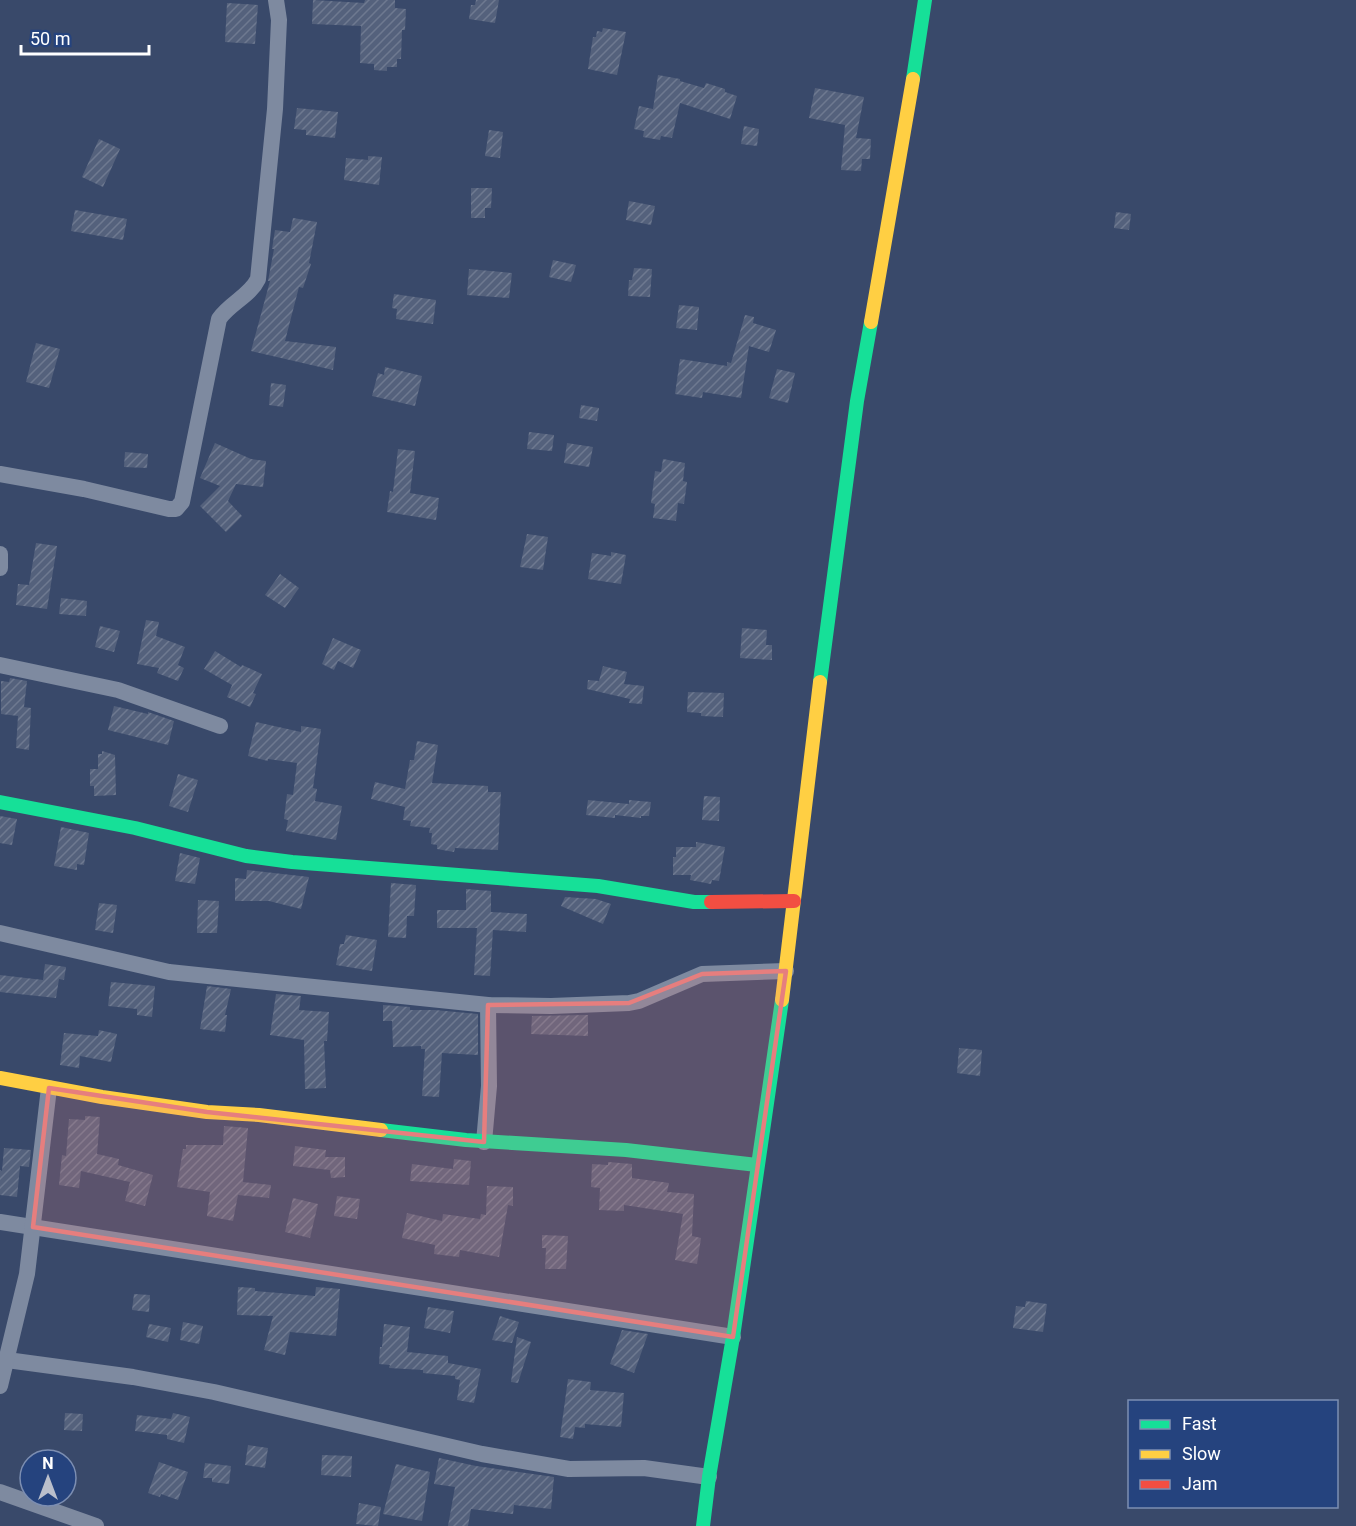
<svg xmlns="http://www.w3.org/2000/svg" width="1356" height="1526" viewBox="0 0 1356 1526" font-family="Roboto,sans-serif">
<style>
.building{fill:url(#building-hatch)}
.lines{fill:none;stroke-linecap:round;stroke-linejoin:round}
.street{stroke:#7e8aa0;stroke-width:16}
.fast{stroke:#16e098;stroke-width:14}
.slow{stroke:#ffcf43;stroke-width:14}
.jam{stroke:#f24e42;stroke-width:14}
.marked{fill:#e67e7e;fill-opacity:0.2;stroke:#e67e7e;stroke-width:4.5;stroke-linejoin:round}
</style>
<defs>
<pattern id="building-hatch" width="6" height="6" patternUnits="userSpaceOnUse" patternTransform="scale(1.5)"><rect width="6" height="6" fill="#54617c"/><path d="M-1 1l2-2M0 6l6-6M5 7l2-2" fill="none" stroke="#6e7990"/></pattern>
</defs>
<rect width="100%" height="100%" fill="#39496a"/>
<!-- building -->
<g class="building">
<polygon points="313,0 364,3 365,0 395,0 395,8 406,9 405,30 402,30 401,59 397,59 397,67 387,67 387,71 374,70 374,64 360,63 361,26 312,24"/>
<polygon points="476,0 499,0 495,23 469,19 471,5 475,5"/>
<polygon points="227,3 258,5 255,44 225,42"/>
<polygon points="603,28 626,32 617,75 588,69 593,37 596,37 597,31 602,32"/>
<polygon points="658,75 680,79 680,81 704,88 706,83 725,89 725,92 737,96 730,119 680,103 672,138 661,136 660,140 643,137 644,131 634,129 639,106 653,109"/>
<polygon points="815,88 864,97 856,138 871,139 870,159 862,159 861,171 841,170 845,125 809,118"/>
<polygon points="297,108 338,112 335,138 306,135 306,130 294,129"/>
<polygon points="744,126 759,129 757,146 741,144"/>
<polygon points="489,130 503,132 500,158 485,156"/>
<polygon points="99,139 120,149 103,187 82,177"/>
<polygon points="368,156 382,157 379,185 344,180 346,158 368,160"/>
<polygon points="471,188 492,188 491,208 485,208 485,218 471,218"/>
<polygon points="629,201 655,206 651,225 626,220"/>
<polygon points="75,210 127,219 123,240 71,231"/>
<polygon points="1116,212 1131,214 1129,230 1114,228"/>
<polygon points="293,218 317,222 309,263 311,264 303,288 299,287 285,341 336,347 333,370 251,351 270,281 268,281 274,249 272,249 275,230 290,232"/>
<polygon points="553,260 576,265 571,282 549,277"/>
<polygon points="634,268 652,269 650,297 628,296 629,280 632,280"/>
<polygon points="469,269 512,273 509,298 467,295"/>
<polygon points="394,294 436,300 433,324 396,319 397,309 392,308"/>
<polygon points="679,305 699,307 697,330 676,328"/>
<polygon points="745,315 754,317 753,323 776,330 769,352 749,346 741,398 703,392 702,398 675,394 680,359 727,366 727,362 731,363"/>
<polygon points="36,343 60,349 49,388 26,382"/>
<polygon points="385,367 422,376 415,406 372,396 378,373 384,375"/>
<polygon points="777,369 795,373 788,403 769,398"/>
<polygon points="271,383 286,385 283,407 269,405"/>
<polygon points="581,405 599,408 597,421 579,418"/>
<polygon points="529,432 554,435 552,451 527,449"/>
<polygon points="215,443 251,459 266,461 263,487 236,484 228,501 242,516 226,532 200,506 220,486 200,478"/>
<polygon points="567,443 593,447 589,467 564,463"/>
<polygon points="398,449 415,451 410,493 439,498 436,520 387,512 390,491 393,492"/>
<polygon points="125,452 148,454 147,468 124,467"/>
<polygon points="663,459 685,463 683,481 687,482 684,504 678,503 676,521 653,518 655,504 651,503 655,471 661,472"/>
<polygon points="527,534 548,537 543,570 520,567"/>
<polygon points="36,543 57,546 47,609 16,605 18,584 29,585"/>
<polygon points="611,552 626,555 621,584 588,579 592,553 611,556"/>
<polygon points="280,574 299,588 285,608 265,595"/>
<polygon points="61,598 87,601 86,616 59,614"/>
<polygon points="146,620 159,622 156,636 185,647 178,665 184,668 178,681 157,673 159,668 137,664"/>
<polygon points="100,626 120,631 114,652 95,647"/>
<polygon points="742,628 767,630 766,645 772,645 772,660 740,658"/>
<polygon points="333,638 361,650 353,668 338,661 334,670 322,664"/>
<polygon points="215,651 241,667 242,665 262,674 253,693 256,694 250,707 227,697 232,685 204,669"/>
<polygon points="603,666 627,672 624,684 644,686 642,704 629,703 630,699 587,689 588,680 599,681"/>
<polygon points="10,678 27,681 24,707 31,708 29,750 16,748 18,716 1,714 1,681 9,682"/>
<polygon points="688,692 724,693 723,717 701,716 701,713 687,712"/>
<polygon points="114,706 148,714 148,712 174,721 168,745 108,730"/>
<polygon points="256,722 301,732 301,726 321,729 313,788 317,789 315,801 342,806 336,840 286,831 288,820 284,819 287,794 293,795 297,763 268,759 268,761 248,756"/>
<polygon points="417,741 438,745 432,783 488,786 488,792 501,792 498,850 455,848 454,852 437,849 437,845 431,844 432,833 429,833 430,828 410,826 411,821 403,820 405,807 371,799 375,782 405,789 410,760 414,760"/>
<polygon points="102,751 115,755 116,795 94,796 94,786 90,786 90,769 98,769 98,754 102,754"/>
<polygon points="178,774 198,780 188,812 169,806"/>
<polygon points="704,796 720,797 719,821 702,820"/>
<polygon points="588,800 629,804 629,800 651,802 649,816 641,816 641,818 615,815 615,818 586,815"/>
<polygon points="0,816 17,819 12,845 0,843"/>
<polygon points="61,827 89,833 84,865 77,864 77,870 54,866"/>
<polygon points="696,842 725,847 719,881 712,880 711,884 690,880 691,875 673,875 673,857 676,857 676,847 696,847"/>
<polygon points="180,853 200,858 195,884 175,881"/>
<polygon points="247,870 309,877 301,909 269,901 235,901 235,878 246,879"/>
<polygon points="391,883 416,885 414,916 407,916 406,938 388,937"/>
<polygon points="466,889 491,891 491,912 527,914 526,932 493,930 490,976 474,975 477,928 437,928 437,910 466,910"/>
<polygon points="565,897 596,899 611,904 603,924 561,906"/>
<polygon points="198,900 219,901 217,933 197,933"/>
<polygon points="99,903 117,905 113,933 95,930"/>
<polygon points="346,935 377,940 372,971 336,965 340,944 344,944"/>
<polygon points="45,964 66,967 64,980 59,979 56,998 0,992 0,975 43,980"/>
<polygon points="111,982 155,986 152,1017 137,1015 137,1009 108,1006"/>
<polygon points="207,986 231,989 225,1015 227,1015 225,1032 200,1029"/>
<polygon points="276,994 301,996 299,1010 329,1012 327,1041 324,1041 326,1088 305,1089 304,1040 270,1035"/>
<polygon points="383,1005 410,1007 410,1010 435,1010 478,1014 478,1055 442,1053 439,1097 422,1096 425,1049 421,1049 421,1046 393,1047 392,1021 383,1021"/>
<polygon points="588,1015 588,1036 531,1034 532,1016"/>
<polygon points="99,1030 117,1034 111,1062 80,1056 79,1068 60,1065 64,1033 98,1036"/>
<polygon points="959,1048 982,1050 980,1076 957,1073"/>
<polygon points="85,1116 100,1117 97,1154 119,1159 118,1165 153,1175 145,1206 125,1201 130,1182 81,1171 79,1188 59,1185 62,1155 66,1156 69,1119 85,1120"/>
<polygon points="224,1126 248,1128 243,1182 271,1185 269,1198 238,1195 233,1221 207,1216 210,1192 177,1187 183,1149 186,1149 186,1145 223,1145"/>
<polygon points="295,1146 326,1150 325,1157 345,1157 345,1177 331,1178 330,1170 293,1166"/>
<polygon points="4,1148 31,1150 29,1167 20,1166 17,1197 0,1195 0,1170 2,1171"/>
<polygon points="454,1159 471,1161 469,1185 410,1181 412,1164 453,1169"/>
<polygon points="608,1162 632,1164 632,1178 669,1183 667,1192 694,1194 692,1236 701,1238 697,1264 675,1260 683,1214 624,1205 624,1211 599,1210 600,1188 591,1187 592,1164 608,1165"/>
<polygon points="487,1186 513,1187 513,1206 508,1205 499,1257 460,1250 459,1257 434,1254 435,1245 402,1238 407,1213 442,1221 443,1214 480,1219 481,1214 486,1215"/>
<polygon points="337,1196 360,1199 357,1219 334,1216"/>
<polygon points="293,1198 318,1204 310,1238 285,1232"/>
<polygon points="542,1235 568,1236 566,1269 545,1269 546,1248 542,1248"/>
<polygon points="238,1287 255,1288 255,1291 315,1296 316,1287 340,1289 336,1336 290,1332 285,1355 264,1350 273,1316 237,1315"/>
<polygon points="134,1294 150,1295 149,1312 132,1310"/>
<polygon points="1026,1301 1047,1304 1043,1332 1013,1328 1016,1306 1025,1307"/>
<polygon points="428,1307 454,1311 450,1333 424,1328"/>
<polygon points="500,1316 519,1322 512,1343 492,1340"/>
<polygon points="183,1322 203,1326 199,1344 180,1340"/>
<polygon points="149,1324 171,1328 168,1342 146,1337"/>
<polygon points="384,1324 410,1327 407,1352 448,1356 448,1363 481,1369 474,1403 457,1400 460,1380 455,1379 455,1376 423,1373 423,1370 389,1368 390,1365 379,1364 380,1347 382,1347"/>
<polygon points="622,1330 648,1334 634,1373 610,1364"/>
<polygon points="517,1337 531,1342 518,1383 511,1382"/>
<polygon points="568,1379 591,1382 590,1390 624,1393 621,1427 585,1424 585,1428 575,1427 573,1439 560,1437"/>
<polygon points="65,1413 83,1414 82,1431 64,1430"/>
<polygon points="173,1413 190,1417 184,1443 167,1439 167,1435 135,1431 137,1415 171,1419"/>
<polygon points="248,1445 268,1448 265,1468 245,1465"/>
<polygon points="322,1455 352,1456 351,1477 321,1475"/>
<polygon points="439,1458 476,1466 554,1477 551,1509 514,1505 513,1514 471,1509 468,1526 448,1526 455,1487 434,1484"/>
<polygon points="159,1462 188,1472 178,1500 161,1494 160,1497 148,1493"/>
<polygon points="205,1463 231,1466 229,1484 212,1482 212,1478 203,1478"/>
<polygon points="396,1464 430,1472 422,1521 383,1514"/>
<polygon points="359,1503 381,1507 378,1526 356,1524"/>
</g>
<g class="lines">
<!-- street -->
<g class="street">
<path d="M0,474L84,489L169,509H176L182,502L219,319C230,303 250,296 258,279L275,109L279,20L276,0"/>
<polyline points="0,554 0,568"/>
<polyline points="0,665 118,690 220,726"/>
<polyline points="0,933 169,972 488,1005 551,1006 629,1003 639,1001 702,974 786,971"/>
<polyline points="484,1142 489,1086 488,1005"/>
<polyline points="0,1222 733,1337"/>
<polyline points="7,1360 133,1377 214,1392 482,1454 569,1469 644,1468 709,1477"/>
<polyline points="0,1386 27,1274 49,1088"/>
<polyline points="0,1492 96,1526"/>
</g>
<!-- fast -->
<g class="fast">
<polyline points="913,79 925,0"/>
<polyline points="820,682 857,401 871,322"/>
<polyline points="0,802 135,828 246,856 292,862 598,886 694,902 711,902"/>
<polyline points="381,1130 466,1140 626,1150 757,1165"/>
<polyline points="703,1526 709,1477 733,1337 782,1000"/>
</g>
<!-- slow -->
<g class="slow">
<polyline points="871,322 913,79"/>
<polyline points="782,1000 820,682"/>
<polyline points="0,1078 102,1097 207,1112 259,1115 381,1130"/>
</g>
<!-- jam -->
<polyline class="jam" points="711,902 794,901"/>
</g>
<!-- marked area -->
<path class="marked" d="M786,971L733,1337L33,1227L49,1088L207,1112L484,1142L488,1005L629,1003L702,974Z"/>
<!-- legend -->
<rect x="1128" y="1400" width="210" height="108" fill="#25437e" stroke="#7c8eb2" stroke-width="1.5"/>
<rect x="1140" y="1420" width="30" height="9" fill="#16e098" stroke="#7c8eb2" stroke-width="1.5"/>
<text x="1182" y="1430" font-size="18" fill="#ffffff">Fast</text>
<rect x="1140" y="1450" width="30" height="9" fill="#ffcf43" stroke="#7c8eb2" stroke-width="1.5"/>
<text x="1182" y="1460" font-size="18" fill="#ffffff">Slow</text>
<rect x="1140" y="1480" width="30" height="9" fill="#f24e42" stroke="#7c8eb2" stroke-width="1.5"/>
<text x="1182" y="1490" font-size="18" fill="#ffffff">Jam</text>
<!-- north arrow -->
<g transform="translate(48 1478)"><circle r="28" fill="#25437e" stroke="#7c8eb2" stroke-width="1.5"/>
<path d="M0-4.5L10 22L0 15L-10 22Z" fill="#babfcb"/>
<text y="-9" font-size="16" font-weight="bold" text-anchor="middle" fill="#ffffff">N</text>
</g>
<!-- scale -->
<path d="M21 45v9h128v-9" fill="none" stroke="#ffffff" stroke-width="3"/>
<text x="30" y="45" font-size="18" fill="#ffffff" stroke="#25437e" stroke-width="4.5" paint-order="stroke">50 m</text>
</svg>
